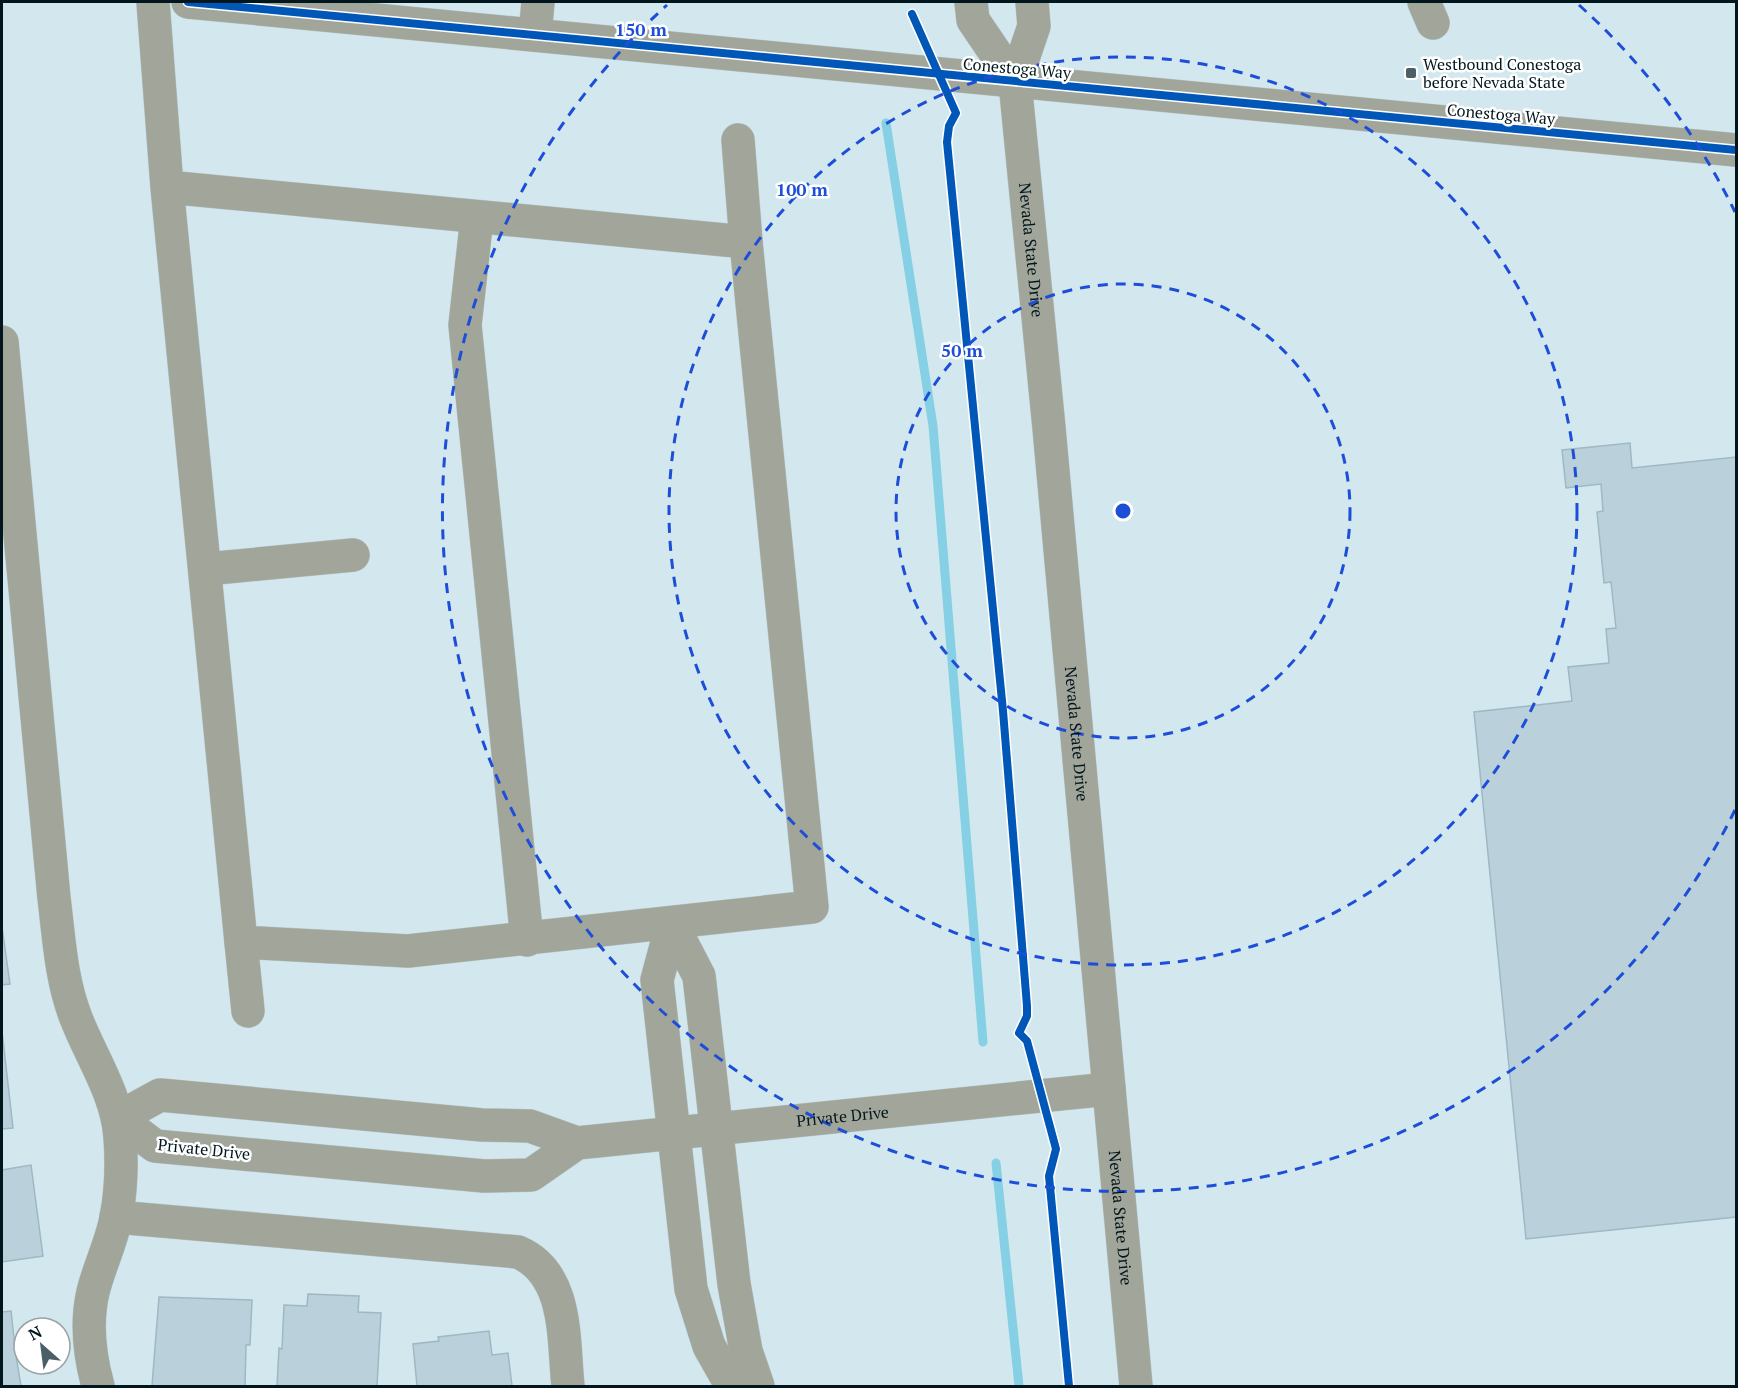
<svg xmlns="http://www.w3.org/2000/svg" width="1738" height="1388" viewBox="0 0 1738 1388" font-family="'PT Serif',serif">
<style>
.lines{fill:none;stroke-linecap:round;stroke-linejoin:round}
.stream{stroke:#85d0e4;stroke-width:9}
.building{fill:#bad0da;stroke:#9eb8c4;stroke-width:1.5}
.minor-casing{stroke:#b4c5ca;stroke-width:34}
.minor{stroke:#a2a59a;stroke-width:33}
.cycleway-casing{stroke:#fff;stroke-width:11}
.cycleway{stroke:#0057b8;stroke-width:8}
.ring{fill:none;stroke:#1d4ed8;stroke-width:3;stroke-dasharray:10 8}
.poi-dot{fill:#4a6066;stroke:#fff;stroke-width:2}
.labels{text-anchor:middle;stroke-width:5;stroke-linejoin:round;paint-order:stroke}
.poi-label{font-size:16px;fill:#01171d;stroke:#fff;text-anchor:start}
.street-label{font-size:16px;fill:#01171d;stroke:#fff}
.centre{fill:#1d4ed8;stroke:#fff;stroke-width:3}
.ring-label{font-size:18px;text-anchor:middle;font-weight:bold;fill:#1d4ed8;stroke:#fff;stroke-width:5;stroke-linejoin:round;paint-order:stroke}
</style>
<rect width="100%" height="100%" fill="#d3e8ee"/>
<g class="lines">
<!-- stream -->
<g class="stream">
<polyline points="886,123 933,426 983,1042"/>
<polyline points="996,1163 1019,1386"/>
</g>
</g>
<!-- building -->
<g class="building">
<polygon points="1630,443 1632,468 1736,457 1736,1217 1526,1239 1474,712 1572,701 1568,667 1609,663 1606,629 1616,628 1611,582 1604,583 1597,512 1603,511 1601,484 1566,488 1562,450"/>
<polygon points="2,927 10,984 2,985"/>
<polygon points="2,1031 13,1128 2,1129"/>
<polygon points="31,1165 43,1256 2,1262 2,1170"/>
<polygon points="308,1294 359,1296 358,1312 381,1313 377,1386 277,1386 279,1348 282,1349 284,1305 307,1306"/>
<polygon points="159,1297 252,1300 250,1345 246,1345 245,1386 152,1386"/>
<polygon points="11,1311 16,1356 21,1386 2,1386 2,1312"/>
<polygon points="489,1331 492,1355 508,1353 512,1386 417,1386 413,1344 439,1341 438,1337"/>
</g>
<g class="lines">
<!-- minor casing -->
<g class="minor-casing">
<g id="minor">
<polyline points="153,2 167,187 241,942 408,951 812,907 746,242 167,187"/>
<polyline points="188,2 1736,150"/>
<polyline points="971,2 973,20 1015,82"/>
<path id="s1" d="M1032,2L1034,26L1015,82L1049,428L1136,1386"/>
<polyline points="1424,2 1433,23"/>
<polyline points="535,35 538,2"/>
<polyline points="738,140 746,242"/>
<polyline points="477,217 465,325 527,940"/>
<path d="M2,342L54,898C59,938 61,980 76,1018C91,1057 117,1094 120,1137C122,1163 121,1192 116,1218C111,1244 99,1267 93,1292C86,1322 90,1357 98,1386"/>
<polyline points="206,569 353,555"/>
<polyline points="672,924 657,980 691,1289 709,1346 726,1376 736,1386"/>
<polyline points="672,924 699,976 734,1284 746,1351 758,1386"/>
<polyline points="241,942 248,1011"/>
<path id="s2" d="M577,1143L531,1175L484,1176L155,1146L118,1118L160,1095L482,1125L530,1126L577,1143L1109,1089"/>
<path d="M116,1217L518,1252C569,1274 563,1340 568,1386"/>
</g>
</g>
<!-- minor -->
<use href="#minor" class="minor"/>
<!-- cycleway casing -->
<g class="cycleway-casing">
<g id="cycleway">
<polyline points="188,2 1736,150"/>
<polyline points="912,14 956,113 949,126 947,142 1003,711 1027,1006 1027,1016 1019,1033 1027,1041 1056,1149 1049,1176 1069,1386"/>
</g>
</g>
<!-- cycleway -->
<use href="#cycleway" class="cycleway"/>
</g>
<!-- distance rings -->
<g class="ring">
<circle cx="1123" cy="511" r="227"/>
<circle cx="1123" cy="511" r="454"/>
<path d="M1735 810A681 681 0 1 1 667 5M1579 5A681 681 0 0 1 1735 212"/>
</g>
<!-- markers -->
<rect class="poi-dot" x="1405" y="67" width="12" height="12" rx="3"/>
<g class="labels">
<!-- poi labels -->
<g class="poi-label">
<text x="1423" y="70">Westbound Conestoga<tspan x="1423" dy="18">before Nevada State</tspan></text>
</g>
<!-- street labels -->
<g class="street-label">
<text transform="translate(1017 68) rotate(5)" y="6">Conestoga Way</text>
<text transform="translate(1501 114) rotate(5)" y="6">Conestoga Way</text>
<text dy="6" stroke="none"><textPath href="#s1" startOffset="252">Nevada State Drive</textPath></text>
<text dy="6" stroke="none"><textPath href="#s1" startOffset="738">Nevada State Drive</textPath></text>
<text dy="6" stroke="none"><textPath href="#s2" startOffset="1216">Private Drive</textPath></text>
<text transform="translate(204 1149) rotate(6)" y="6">Private Drive</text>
<text dy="6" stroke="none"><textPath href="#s1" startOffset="1224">Nevada State Drive</textPath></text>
</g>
</g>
<circle cx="1123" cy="511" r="9" class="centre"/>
<g class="ring-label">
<text x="641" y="36">150 m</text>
<text x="802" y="196">100 m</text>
<text x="962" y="357">50 m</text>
</g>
<!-- border -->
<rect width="1738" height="1388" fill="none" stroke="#01171d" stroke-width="6"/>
<!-- north arrow -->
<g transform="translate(42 1346) rotate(332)"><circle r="28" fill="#ffffff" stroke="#99a2a5" stroke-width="1.5"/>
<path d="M0-4.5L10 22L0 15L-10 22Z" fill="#4a6066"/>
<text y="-9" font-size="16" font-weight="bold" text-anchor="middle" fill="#01171d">N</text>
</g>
</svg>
